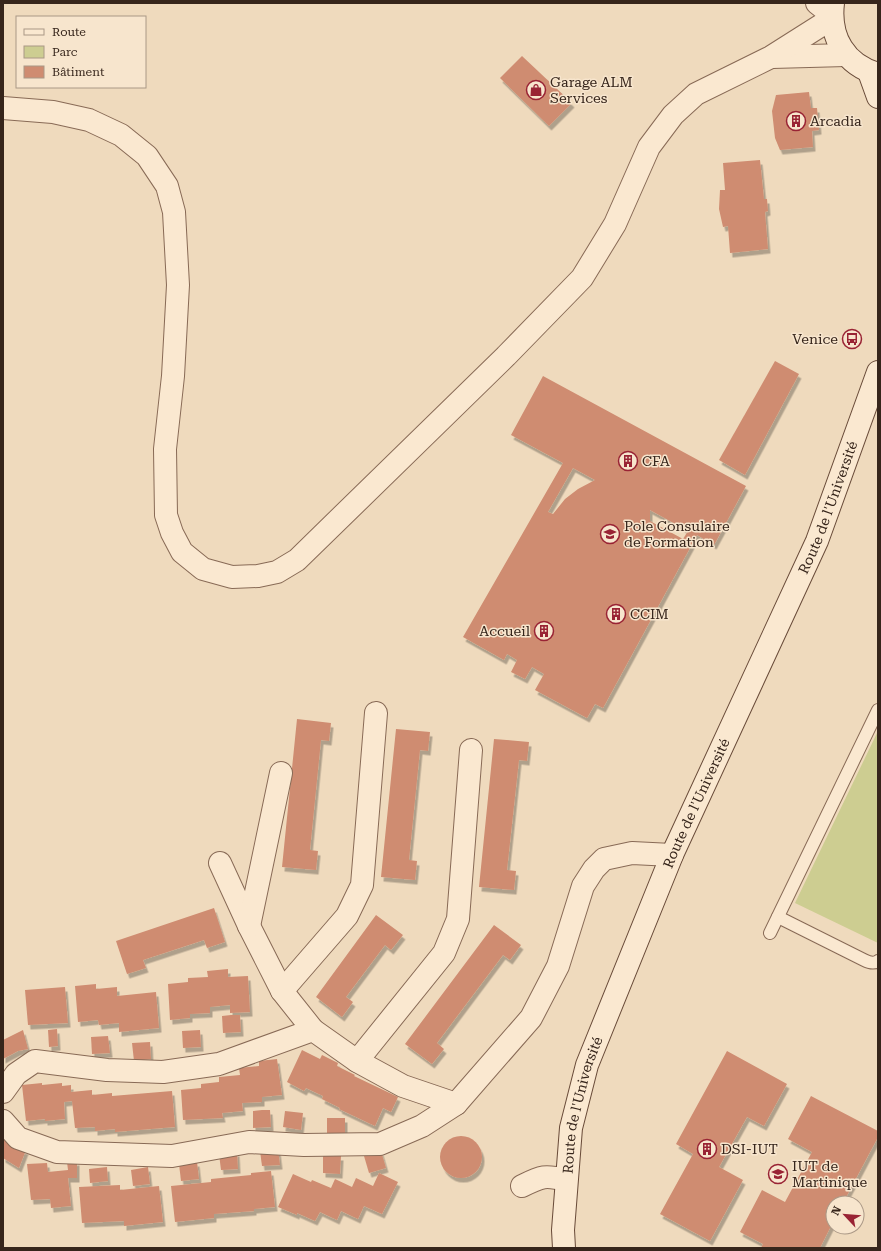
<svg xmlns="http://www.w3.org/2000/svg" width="881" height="1251" viewBox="0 0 881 1251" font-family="'Roboto Serif',serif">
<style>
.green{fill:#cdcd91}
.building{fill:#cf8c71;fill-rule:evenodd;filter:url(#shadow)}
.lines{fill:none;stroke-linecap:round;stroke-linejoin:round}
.service-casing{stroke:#886a56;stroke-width:14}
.minor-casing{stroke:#886a56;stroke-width:24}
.tertiary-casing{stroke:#886a56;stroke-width:24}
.secondary-casing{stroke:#694b39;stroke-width:24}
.service{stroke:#fae8d0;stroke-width:12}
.minor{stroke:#fae8d0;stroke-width:22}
.tertiary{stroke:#fae8d0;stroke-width:22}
.secondary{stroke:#fae8d0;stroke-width:22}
.labels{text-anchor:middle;stroke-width:3;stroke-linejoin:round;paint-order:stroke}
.poi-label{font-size:14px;fill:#36251b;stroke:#f7e5cd;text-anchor:start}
.street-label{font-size:14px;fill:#36251b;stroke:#f7e5cd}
</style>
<defs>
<filter id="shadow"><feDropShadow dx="2.5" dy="4.5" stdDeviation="0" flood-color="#0004"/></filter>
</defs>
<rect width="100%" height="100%" fill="#efdabd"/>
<!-- green -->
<polygon class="green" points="878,731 878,943 795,903"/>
<!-- building -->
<g class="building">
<polygon points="522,56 572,103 549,126 500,78"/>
<polygon points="809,92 811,108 817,108 819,130 812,131 813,147 780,150 775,138 772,111 776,95"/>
<polygon points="760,160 764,199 767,199 768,211 765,212 768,249 730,253 728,226 723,227 719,209 720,190 725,190 723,163"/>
<polygon points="775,361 799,374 745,475 719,460"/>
<path d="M543,376L746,486L714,545L697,535L603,708L595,704L587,718L535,690L544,674L532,667L525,679L511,672L517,660L507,654L504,660L463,637L563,463L511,435ZM573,468L595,480L578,489L565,499L553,514L548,512ZM650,510L688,531L683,539L650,521Z"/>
<polygon points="297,719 331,723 329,741 321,740 310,850 318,851 316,870 282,867"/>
<polygon points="396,729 430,732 428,751 420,750 409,860 417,861 415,880 381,877"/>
<polygon points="494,739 529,742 527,761 519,760 507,870 516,871 514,890 479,887"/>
<polygon points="214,908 225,942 207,948 204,940 143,960 146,968 127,974 116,941"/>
<polygon points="376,915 403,935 391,950 385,945 346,997 353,1002 342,1017 316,997"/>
<polygon points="494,925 521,945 510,960 503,955 437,1043 444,1049 432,1064 405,1044"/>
<polygon points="228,969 228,977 248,976 250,1012 230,1013 230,1005 210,1007 210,1013 190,1014 190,1018 170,1020 168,984 188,982 188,978 208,977 207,971"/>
<polygon points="96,984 96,989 117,987 117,996 156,992 159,1028 119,1032 119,1023 99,1025 98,1020 78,1022 75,986"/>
<polygon points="65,987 68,1023 28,1025 25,990"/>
<polygon points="231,1015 240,1015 241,1032 223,1033 222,1016"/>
<polygon points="57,1029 58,1046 49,1047 48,1030"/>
<polygon points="23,1030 28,1049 18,1051 3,1059 3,1040"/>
<polygon points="200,1030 201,1047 183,1048 182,1031"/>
<polygon points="108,1036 110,1053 92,1054 91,1037"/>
<polygon points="150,1042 151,1059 134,1061 132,1043"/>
<polygon points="302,1050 320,1059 322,1055 338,1063 337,1066 355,1075 354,1076 398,1097 391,1112 383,1108 375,1126 339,1109 340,1108 322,1099 323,1096 306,1088 304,1091 287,1082"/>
<polygon points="727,1051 787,1084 764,1126 747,1117 719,1167 743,1180 710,1241 660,1214 693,1154 676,1144"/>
<polygon points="277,1059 282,1095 262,1097 262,1102 242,1103 243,1111 222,1113 223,1118 183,1120 181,1090 201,1088 201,1084 219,1082 219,1077 240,1075 239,1068 259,1066 259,1061"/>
<polygon points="42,1083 42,1085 62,1083 62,1086 71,1085 71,1092 92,1090 92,1095 112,1093 112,1096 172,1091 175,1127 115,1132 115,1129 95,1131 95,1127 75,1128 72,1101 64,1102 65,1119 45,1121 45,1119 26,1121 22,1085"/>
<polygon points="811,1096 878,1131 878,1137 843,1203 833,1203 833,1222 820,1248 761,1248 763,1244 740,1232 762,1190 785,1202 812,1152 788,1139"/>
<polygon points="262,1110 270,1110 271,1127 253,1128 253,1111"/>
<polygon points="285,1111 303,1113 301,1130 283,1127"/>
<rect x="327" y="1118" width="18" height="17"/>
<circle cx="461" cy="1157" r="21"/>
<polygon points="3,1139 13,1147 26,1150 19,1168 3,1158"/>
<polygon points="278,1149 280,1165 262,1166 260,1151"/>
<polygon points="381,1151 386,1168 369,1173 364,1156"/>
<polygon points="237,1152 238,1169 221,1170 219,1154"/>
<polygon points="323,1156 341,1156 340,1174 323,1173"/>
<polygon points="77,1161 77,1178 68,1178 71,1206 51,1208 50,1199 31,1200 27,1164 47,1163 48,1172 68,1170 67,1162"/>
<polygon points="197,1162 199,1179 181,1181 179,1164"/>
<polygon points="107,1167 108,1181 90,1183 89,1169"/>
<polygon points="148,1167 150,1184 133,1186 131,1170"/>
<polygon points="271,1171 275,1207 254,1209 254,1211 214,1214 214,1218 175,1222 171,1186 211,1182 211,1179 251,1175 251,1173"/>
<polygon points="379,1173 398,1182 382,1214 364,1206 358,1219 341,1211 337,1220 320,1212 315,1221 297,1213 297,1215 278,1207 293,1174 311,1182 312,1180 331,1188 335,1179 352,1187 356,1178 373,1186"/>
<polygon points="120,1185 120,1190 159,1186 163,1222 124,1226 124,1221 82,1223 79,1187"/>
</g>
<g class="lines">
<!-- service casing -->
<g class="service-casing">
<g id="service">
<path d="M778,917L864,960C868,962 874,964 878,961"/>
<polyline points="770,933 878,710"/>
</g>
</g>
<!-- minor casing -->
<g class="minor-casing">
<g id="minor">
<polyline points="817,3 831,14"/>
<polyline points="220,863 249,926 282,991 313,1030"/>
<polyline points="249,926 281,773"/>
<polyline points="282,991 347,916 362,885 376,713"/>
<polyline points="357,1061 444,953 458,919 471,750"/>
<polyline points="3,1092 16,1074 35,1061 107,1070 163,1072 219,1064 313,1030 357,1061 403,1086 456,1104"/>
<polyline points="3,1121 18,1138 57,1152 172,1156 249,1142 304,1145 380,1144 422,1126 456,1104 531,1018 558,966 583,886 594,869 604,859 632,853 672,855"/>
<path d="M522,1186C542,1176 545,1175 566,1180"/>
</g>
</g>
<!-- tertiary casing -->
<g class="tertiary-casing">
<g id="tertiary">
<polyline points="772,57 846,55"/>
<polyline points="3,108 53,112 89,120 121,135 147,156 167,186 174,212 178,285 173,376 165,449 166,515 172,533 182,552 203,569 232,577 258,576 277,572 297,560 506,356 582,278 615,224 649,147 673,115 696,94 771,57 831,19"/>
</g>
</g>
<!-- secondary casing -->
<g class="secondary-casing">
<g id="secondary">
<path d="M833,3C829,37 845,65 878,74"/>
<polyline points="869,72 878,97"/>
<path id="s1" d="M564,1248L563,1230L571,1128L587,1065L672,855L817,541L878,372"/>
</g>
</g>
<!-- service -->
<use href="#service" class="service"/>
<!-- minor -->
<use href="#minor" class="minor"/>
<!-- tertiary -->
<use href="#tertiary" class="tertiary"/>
<!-- secondary -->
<use href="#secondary" class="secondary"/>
</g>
<!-- icons -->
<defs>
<g id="shop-ring" transform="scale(1)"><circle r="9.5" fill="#f7e5cd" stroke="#992334" stroke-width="1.5"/><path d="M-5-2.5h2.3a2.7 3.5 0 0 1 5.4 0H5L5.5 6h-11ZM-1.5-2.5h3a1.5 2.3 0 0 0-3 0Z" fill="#992334"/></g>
<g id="building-ring" transform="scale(1)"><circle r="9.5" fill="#f7e5cd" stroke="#992334" stroke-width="1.5"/><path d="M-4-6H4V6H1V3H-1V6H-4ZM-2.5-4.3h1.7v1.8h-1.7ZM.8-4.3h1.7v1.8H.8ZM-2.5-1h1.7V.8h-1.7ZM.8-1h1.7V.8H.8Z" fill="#992334"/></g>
<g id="bus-ring" transform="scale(1)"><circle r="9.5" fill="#f7e5cd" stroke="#992334" stroke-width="1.5"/><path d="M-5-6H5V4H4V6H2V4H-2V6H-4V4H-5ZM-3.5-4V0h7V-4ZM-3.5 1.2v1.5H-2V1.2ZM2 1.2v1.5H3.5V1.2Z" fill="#992334"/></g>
<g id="university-ring" transform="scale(1)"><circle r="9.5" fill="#f7e5cd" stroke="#992334" stroke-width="1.5"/><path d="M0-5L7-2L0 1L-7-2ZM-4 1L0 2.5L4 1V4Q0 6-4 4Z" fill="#992334"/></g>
</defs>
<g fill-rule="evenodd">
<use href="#shop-ring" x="536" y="90"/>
<use href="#building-ring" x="796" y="121"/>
<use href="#bus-ring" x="852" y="339"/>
<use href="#building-ring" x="628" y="461"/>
<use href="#university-ring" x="610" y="534"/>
<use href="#building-ring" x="616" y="614"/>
<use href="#building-ring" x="544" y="631"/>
<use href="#building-ring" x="707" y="1149"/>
<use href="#university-ring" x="778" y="1174"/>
</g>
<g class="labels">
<!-- poi labels -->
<g class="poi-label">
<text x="550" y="87">Garage ALM<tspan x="550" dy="16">Services</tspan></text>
<text x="810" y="126">Arcadia</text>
<text x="838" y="344" text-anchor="end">Venice</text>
<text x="642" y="466">CFA</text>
<text x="624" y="531">Pole Consulaire<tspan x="624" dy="16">de Formation</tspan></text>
<text x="630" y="619">CCIM</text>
<text x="530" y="636" text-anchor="end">Accueil</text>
<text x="721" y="1154">DSI-IUT</text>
<text x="792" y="1171">IUT de<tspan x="792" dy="16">Martinique</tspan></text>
</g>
<!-- street labels -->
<g class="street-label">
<text dy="5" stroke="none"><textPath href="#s1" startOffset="793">Route de l'Université</textPath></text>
<text dy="5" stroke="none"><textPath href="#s1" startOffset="469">Route de l'Université</textPath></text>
<text dy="5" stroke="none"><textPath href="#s1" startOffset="145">Route de l'Université</textPath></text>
</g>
</g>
<!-- border -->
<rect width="881" height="1251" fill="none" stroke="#36251b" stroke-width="8"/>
<!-- legend -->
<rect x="16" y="16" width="130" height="72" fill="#f7e5cd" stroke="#aa9886"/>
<rect x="24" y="29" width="20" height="6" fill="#fae8d0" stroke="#aa9886"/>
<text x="52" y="36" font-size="12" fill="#36251b">Route</text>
<rect x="24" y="46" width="20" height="12" fill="#cdcd91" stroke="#aa9886"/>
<text x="52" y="56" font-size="12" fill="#36251b">Parc</text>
<rect x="24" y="66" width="20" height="12" fill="#cf8c71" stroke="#aa9886"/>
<text x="52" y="76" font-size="12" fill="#36251b">Bâtiment</text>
<!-- north arrow -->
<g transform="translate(845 1215) rotate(296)"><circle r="19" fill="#f7e5cd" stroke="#aa9886"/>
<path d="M0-3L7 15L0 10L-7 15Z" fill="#992334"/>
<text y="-6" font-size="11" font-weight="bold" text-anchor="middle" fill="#36251b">N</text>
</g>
</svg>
